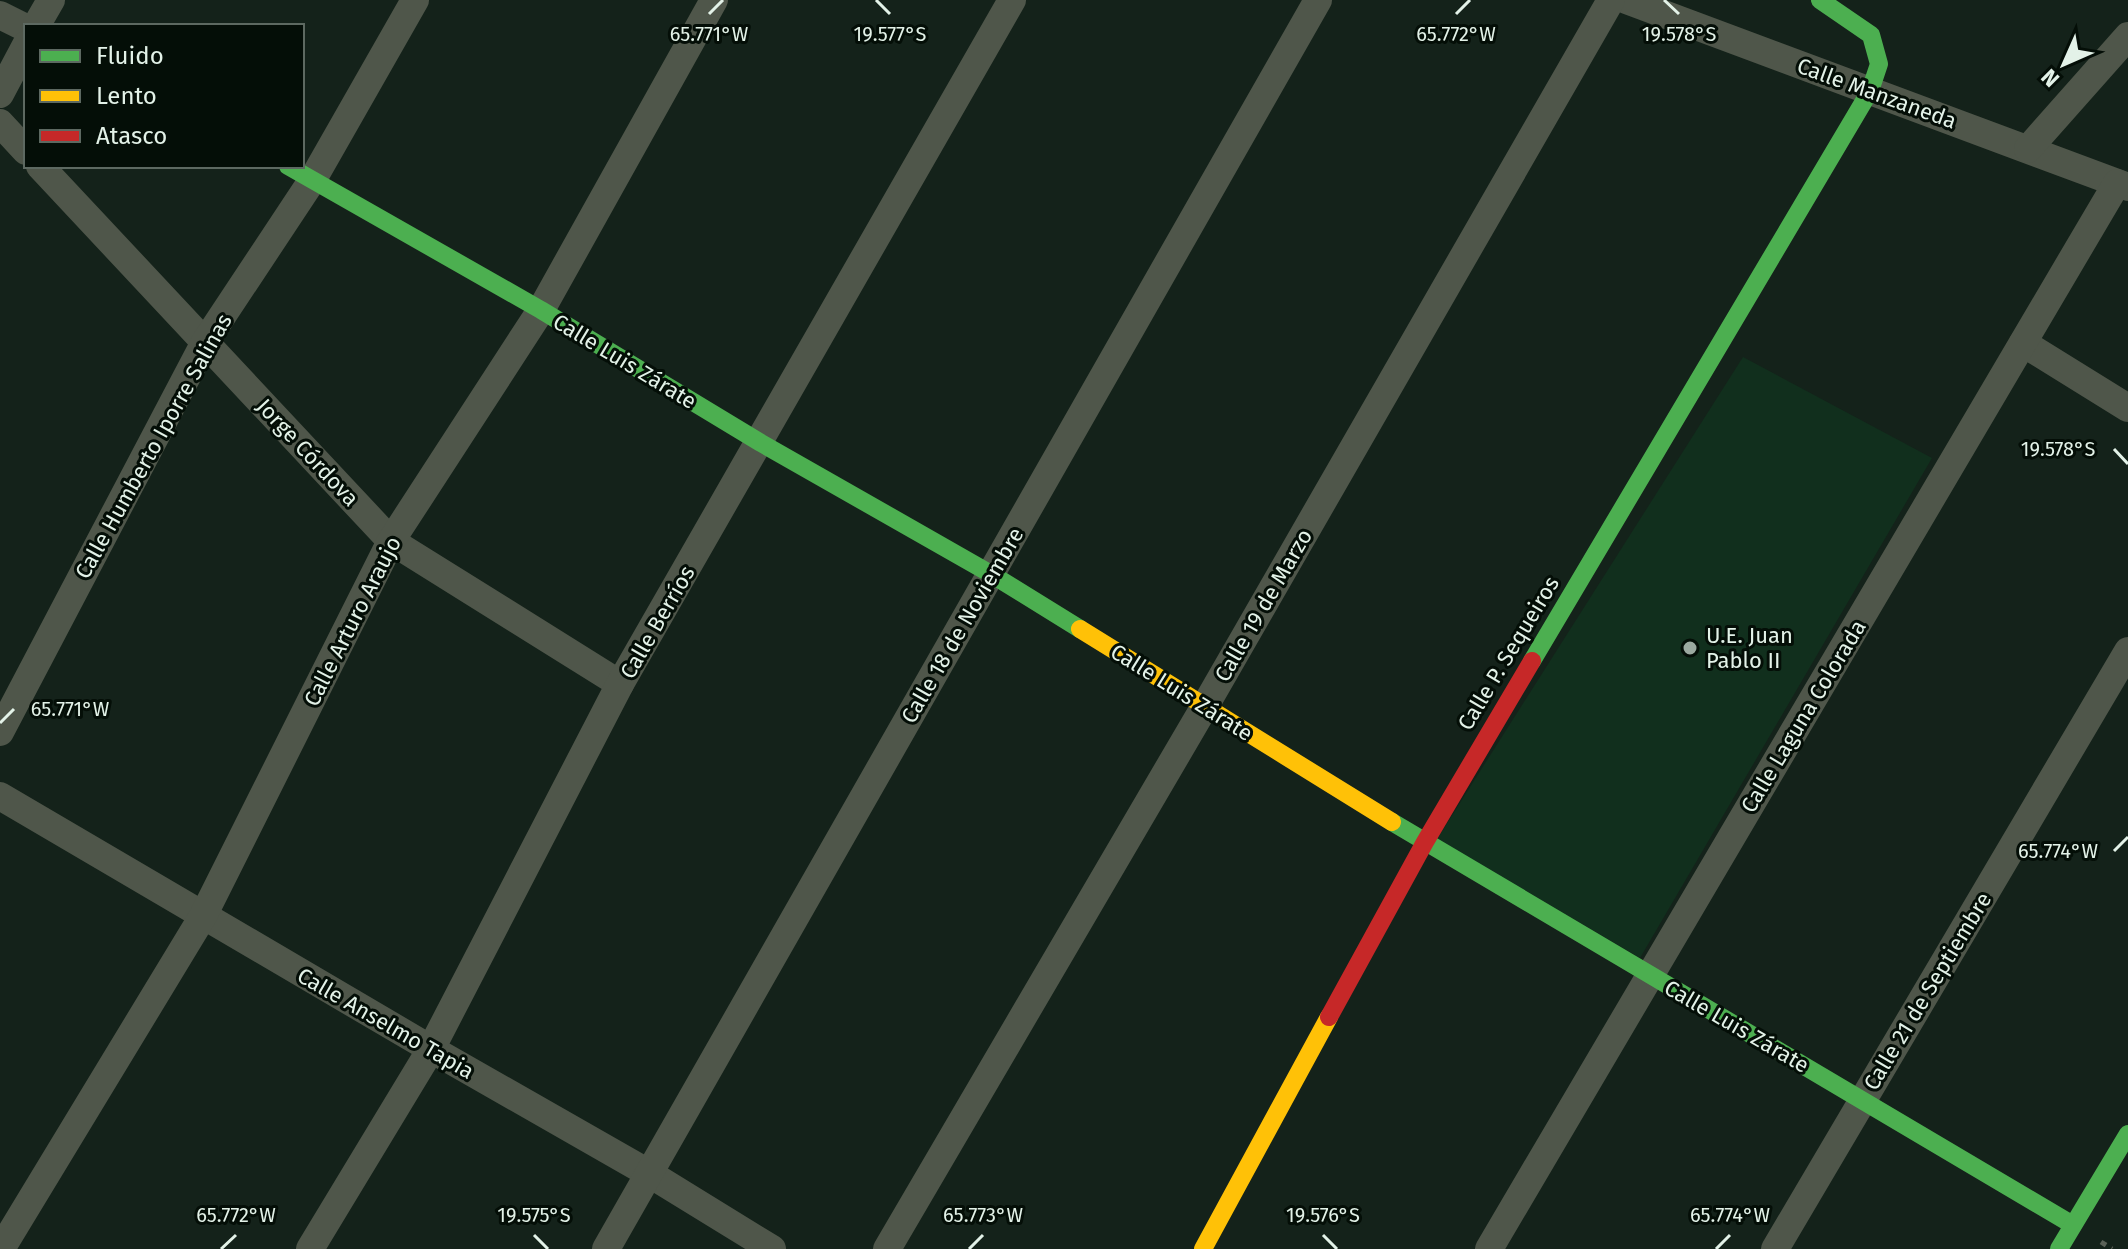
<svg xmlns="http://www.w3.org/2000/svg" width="2128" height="1249" viewBox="0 0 2128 1249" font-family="'Fira Sans',sans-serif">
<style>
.built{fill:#112f1d}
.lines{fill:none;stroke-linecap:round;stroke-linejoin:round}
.path{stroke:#5a6157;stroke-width:5;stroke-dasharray:6 6;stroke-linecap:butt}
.street{stroke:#4f564a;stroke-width:28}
.fast{stroke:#4caf50;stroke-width:18}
.slow{stroke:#ffc107;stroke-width:18}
.jam{stroke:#c62828;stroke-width:18}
.ticks{fill:none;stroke:#e3f2e8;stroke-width:3}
.poi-dot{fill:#9ba9a0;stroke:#040e07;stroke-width:3}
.labels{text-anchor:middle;stroke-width:6;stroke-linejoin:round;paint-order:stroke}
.street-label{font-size:22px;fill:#e3f2e8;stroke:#040e07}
.poi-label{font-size:22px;fill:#e3f2e8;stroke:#040e07;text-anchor:start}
.ticks-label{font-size:20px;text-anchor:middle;fill:#e3f2e8;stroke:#040e07;stroke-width:6;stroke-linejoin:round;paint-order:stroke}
</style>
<rect width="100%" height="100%" fill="#14221a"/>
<!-- built -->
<polygon class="built" points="1743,357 1932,458 1640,958 1437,839"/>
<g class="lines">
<!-- path -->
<polyline class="path" points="2101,1242 2112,1249"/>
<!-- street -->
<g class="street">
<polyline points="1626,0 2128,187"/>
<polyline points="0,15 26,28"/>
<polyline points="36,26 51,0"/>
<polyline points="0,94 26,45"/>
<polyline points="0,123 26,151"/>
<polyline points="2028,149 2128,36"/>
<polyline points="40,166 391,541 620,684"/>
<polyline points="2023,343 2128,408"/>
<polyline points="0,732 205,342 313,179 415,0"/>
<polyline points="0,796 431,1049 650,1174 772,1249"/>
<polyline points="1,1249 203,916 391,541 541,310 714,0"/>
<polyline points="310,1249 431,1049 620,684 1012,0"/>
<polyline points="606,1249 1318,0"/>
<polyline points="887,1249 1205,706 1611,0"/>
<polyline points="1489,1249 2117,183"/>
<polyline points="1775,1249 2128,651"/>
</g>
<!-- fast -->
<g class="fast">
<polyline points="288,166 541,310 761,443 991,574 1080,629"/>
<polyline points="1532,661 1870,91 1879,64 1871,35 1820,0"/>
<polyline points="1392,822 2073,1225"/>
<polyline points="2059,1249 2128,1134"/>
</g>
<!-- slow -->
<g class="slow">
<polyline points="1080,629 1392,822"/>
<polyline points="1203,1249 1329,1017"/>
</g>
<!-- jam -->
<polyline class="jam" points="1329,1017 1425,842 1532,661"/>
</g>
<!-- ticks -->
<path class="ticks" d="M876,0L890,14M1664,0L1679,14M709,14L723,0M1456,14L1470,0M2114,449L2128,464M0,723L14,709M2114,851L2128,837M534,1235L548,1249M1323,1235L1337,1249M221,1249L236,1235M969,1249L983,1235M1716,1249L1730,1235"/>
<!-- markers -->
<circle class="poi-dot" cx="1690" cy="648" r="8"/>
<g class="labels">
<!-- street labels -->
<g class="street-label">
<text transform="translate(1877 93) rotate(20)" y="8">Calle Manzaneda</text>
<text transform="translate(625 361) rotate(31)" y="8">Calle Luis Zárate</text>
<text transform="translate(153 446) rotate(-61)" y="8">Calle Humberto Iporre Salinas</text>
<text transform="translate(308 452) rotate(47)" y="8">Jorge Córdova</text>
<text transform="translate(1263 605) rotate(-60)" y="8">Calle 19 de Marzo</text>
<text transform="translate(352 621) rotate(-63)" y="8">Calle Arturo Araujo</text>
<text transform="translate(657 622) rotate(-60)" y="8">Calle Berríos</text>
<text transform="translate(962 625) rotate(-60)" y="8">Calle 18 de Noviembre</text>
<text transform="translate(1508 653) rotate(-59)" y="8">Calle P. Sequeiros</text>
<text transform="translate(1182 692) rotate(32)" y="8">Calle Luis Zárate</text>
<text transform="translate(1803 716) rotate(-59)" y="8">Calle Laguna Colorada</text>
<text transform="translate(1927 991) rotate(-59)" y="8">Calle 21 de Septiembre</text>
<text transform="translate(386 1023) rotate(30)" y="8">Calle Anselmo Tapia</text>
<text transform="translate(1737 1026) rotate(30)" y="8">Calle Luis Zárate</text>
</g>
<!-- poi labels -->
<g class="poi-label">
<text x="1706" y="643">U.E. Juan<tspan x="1706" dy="25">Pablo II</tspan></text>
</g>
</g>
<g class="ticks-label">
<text x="709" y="41">65.771°W</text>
<text x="890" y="41">19.577°S</text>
<text x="1456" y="41">65.772°W</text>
<text x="1679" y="41">19.578°S</text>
<text x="2058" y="456">19.578°S</text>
<text x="70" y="716">65.771°W</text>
<text x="2058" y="858">65.774°W</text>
<text x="236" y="1222">65.772°W</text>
<text x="983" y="1222">65.773°W</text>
<text x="1730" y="1222">65.774°W</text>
<text x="534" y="1222">19.575°S</text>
<text x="1323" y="1222">19.576°S</text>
</g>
<!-- legend -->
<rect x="24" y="24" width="280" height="144" fill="#040e07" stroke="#5d6961" stroke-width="2"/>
<rect x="40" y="50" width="40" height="12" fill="#4caf50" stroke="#5d6961" stroke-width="2"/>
<text x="96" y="64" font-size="24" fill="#e3f2e8">Fluido</text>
<rect x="40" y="90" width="40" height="12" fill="#ffc107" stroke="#5d6961" stroke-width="2"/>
<text x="96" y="104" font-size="24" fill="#e3f2e8">Lento</text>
<rect x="40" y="130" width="40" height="12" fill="#c62828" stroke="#5d6961" stroke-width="2"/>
<text x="96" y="144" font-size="24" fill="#e3f2e8">Atasco</text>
<!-- north arrow -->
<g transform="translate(2064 64) rotate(225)" stroke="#040e07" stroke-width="6" paint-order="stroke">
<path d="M0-6L14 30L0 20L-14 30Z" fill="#e3f2e8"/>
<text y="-12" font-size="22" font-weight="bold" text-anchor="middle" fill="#e3f2e8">N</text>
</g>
</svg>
